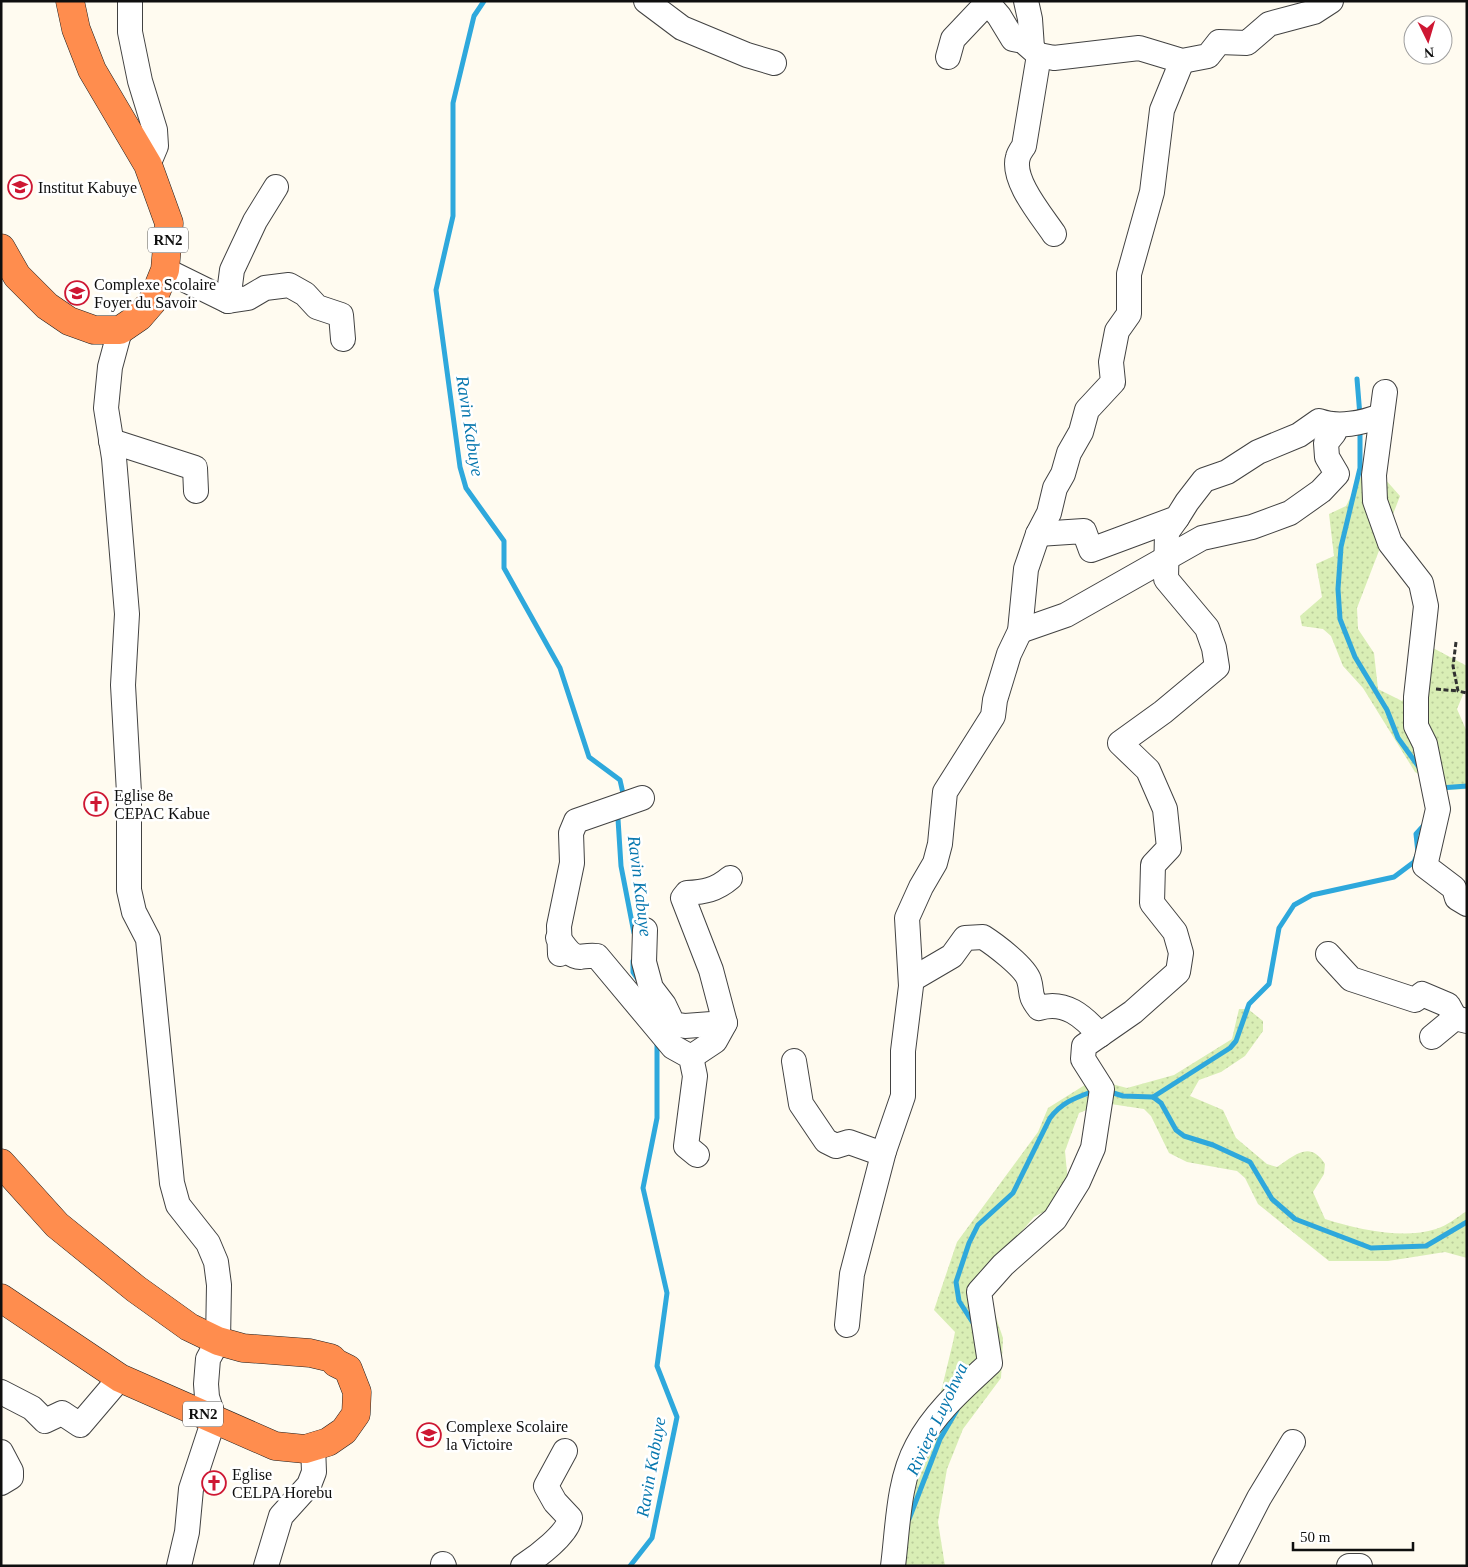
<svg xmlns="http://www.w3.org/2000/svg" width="1468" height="1567" viewBox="0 0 1468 1567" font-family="Georgia,serif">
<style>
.grass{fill:url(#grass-dots)}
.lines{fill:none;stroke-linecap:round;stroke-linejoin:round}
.stream{stroke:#2ea8dc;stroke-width:5}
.minor-casing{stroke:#424242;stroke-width:26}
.highway-casing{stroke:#202020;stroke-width:29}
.path{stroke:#313131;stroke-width:3;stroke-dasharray:5 2.5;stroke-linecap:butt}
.minor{stroke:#fff;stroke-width:24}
.highway{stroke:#ff8d4e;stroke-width:28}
.labels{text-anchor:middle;stroke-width:5;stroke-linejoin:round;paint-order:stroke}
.shield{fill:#fff;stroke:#575757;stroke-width:1}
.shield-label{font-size:15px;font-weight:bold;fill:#0f0f0f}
.poi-label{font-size:16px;fill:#0f0f0f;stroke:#fff;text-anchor:start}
.water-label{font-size:18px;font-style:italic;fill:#0978af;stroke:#fff}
</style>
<defs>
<pattern id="grass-dots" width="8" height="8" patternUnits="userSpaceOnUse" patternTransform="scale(1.25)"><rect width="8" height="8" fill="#d9eeb5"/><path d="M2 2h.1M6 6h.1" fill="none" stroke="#b9cb9a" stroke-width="1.8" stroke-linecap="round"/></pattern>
</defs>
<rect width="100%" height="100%" fill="#fffbf0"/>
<!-- grass -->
<g class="grass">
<polygon points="1369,461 1400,496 1357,608 1358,629 1374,653 1378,689 1402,701 1411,684 1416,639 1467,666 1467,685 1457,709 1467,732 1467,789 1446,790 1415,772 1363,688 1343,666 1331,636 1323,629 1302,626 1300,616 1322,597 1316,564 1334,556 1329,514 1346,506"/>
<path d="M1239,1009H1248L1263,1021V1031L1245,1056L1221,1072L1199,1080L1190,1096L1223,1110L1236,1138L1267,1164L1277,1167C1295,1155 1310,1140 1325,1164L1324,1174L1313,1192L1325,1219C1357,1229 1403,1240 1436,1229C1447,1226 1457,1217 1467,1211V1258L1445,1252L1388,1261H1329L1258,1204L1245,1178L1237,1171L1187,1162L1169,1153L1151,1116L1144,1109L1104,1103L1079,1113L1065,1151L1068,1183L1062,1202L1034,1217L986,1273L990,1300L1003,1338L1001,1378L963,1429L947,1469L938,1522L945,1566H887V1541L925,1458L953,1342L955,1332L934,1310L957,1242L1038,1132L1048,1108L1088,1083H1108L1127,1088L1174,1075L1232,1039Z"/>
</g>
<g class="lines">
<!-- stream -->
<g class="stream">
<polyline points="484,1 474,16 453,103 453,216 436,290 460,467 466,488 504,541 504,568 560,668 589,757 620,780 624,798"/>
<polyline points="1357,379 1360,416"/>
<polyline points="1360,430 1360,468 1341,547 1338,589 1340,619 1355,657 1387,710 1398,738 1421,770"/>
<polyline points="1440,788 1467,786"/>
<polyline points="619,813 618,819 621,866 634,933"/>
<polyline points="633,961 633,972 639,981"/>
<polyline points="1107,1091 1123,1096 1153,1097 1161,1103 1176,1130 1184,1136 1213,1145 1250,1162 1272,1199 1295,1219 1371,1248 1426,1246 1467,1222"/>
<polyline points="1153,1097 1230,1048 1236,1041 1249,1004 1269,984 1279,928 1294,905 1312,895 1394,877 1414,862 1418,853 1416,834 1425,824"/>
<path d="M975,1326L959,1301L956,1282L969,1243L978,1225L1013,1193L1050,1118C1062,1102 1075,1098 1094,1091"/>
<polyline points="909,1519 940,1439 957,1410"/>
<polyline points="630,1566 652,1538 677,1417 657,1366 667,1293 643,1188 657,1118 657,1041"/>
</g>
<!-- minor casing -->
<g class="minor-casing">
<g id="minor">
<polyline points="130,1 130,32 140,81 155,130 156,146 148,165"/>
<polyline points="646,1 682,28 747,55 774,63"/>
<polyline points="986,1 999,16 1013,39 1023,41 1039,55 1054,58 1139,48 1182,61 1208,56 1219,42 1247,43 1269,24 1314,12 1331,1"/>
<polyline points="1026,1 1030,19 1032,48"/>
<path d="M1039,55L1024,146C1022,149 1019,153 1018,157C1011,180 1042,216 1054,234"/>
<polyline points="948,57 953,39 987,3"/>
<polyline points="165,270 228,301 248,298 265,288 289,285 305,294 317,307 341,315 343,339"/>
<polyline points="228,301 232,270 255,221 276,187"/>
<polyline points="120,330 110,367 106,408 114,458 127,614 123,685 129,793 129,890 134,912 148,939 172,1183 178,1205 208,1243 216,1262 219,1285 218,1341 208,1359 206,1384 207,1397 214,1419 191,1489 187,1532 179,1566"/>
<polyline points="1385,392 1374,475 1375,501 1390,543 1421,583 1426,606 1416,697 1416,726 1425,744 1438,809 1425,866 1454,888 1457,898 1467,904"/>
<polyline points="111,441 195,468 196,491"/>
<path d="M1038,534L1084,531L1091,550L1177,518L1187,502L1204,480L1227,472L1258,452L1299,435L1319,421C1338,428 1363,423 1380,416"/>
<polyline points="1020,631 1066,615 1202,538 1252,527 1290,513 1321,491 1337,474 1327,457 1326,443 1334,433 1328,424"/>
<polyline points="645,930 644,962 651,988 664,1005 673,1024 685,1026 725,1023"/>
<path d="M558,938C564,945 570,957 580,957C587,956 590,955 597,956L673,1047L691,1057L695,1076L686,1146L697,1155"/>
<polyline points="560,954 559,926 572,863 571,833 576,821 642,798"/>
<polyline points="1328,954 1351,979 1415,1000 1422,994 1448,1005 1455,1018"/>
<path d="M911,980L952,956L965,938L983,937C994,944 1025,967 1029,980C1033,993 1028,994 1039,1008C1065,1000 1083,1016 1100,1035"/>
<polyline points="1432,1037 1455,1018 1467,1021"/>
<path d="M691,1057L715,1041L725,1023L711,970L683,898L687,893C704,892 716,890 730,878"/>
<polyline points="794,1061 801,1104 826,1141 836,1146 849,1142 877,1152 884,1151"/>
<polyline points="847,1325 852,1274 884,1151 903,1096 903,1051 911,986 907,918 921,887 935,863 940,844 945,792 993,716 995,700 1009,654 1020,631 1026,569 1038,534 1049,513 1055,488 1063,474 1069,453 1081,432 1087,410 1113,382 1111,362 1117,331 1129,314 1129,274 1152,192 1162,110 1182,61"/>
<polyline points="1,1392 32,1408 45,1421 62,1413 80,1425 120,1378"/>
<polyline points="1,1452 11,1471 11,1477 1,1483"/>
<polyline points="443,1564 444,1566"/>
<polyline points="266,1566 281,1516 309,1485 314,1472 313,1446"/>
<path d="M523,1566C537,1557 568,1534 570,1518L555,1502L546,1486L565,1451"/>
<path d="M893,1566C898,1527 898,1481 917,1446C934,1413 963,1388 990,1363L979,1292L1003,1265L1055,1219L1078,1182L1093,1148L1102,1089L1083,1059L1084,1046L1133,1012L1178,972L1181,953L1175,932L1152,903L1153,865L1169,848L1165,809L1148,770L1120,743L1163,712L1217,667L1214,648L1207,628L1166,579L1167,532L1177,518"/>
<polyline points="1224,1566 1259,1498 1293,1442"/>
<polyline points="1349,1566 1360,1566"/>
</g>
</g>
<!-- highway casing -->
<g class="highway-casing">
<g id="highway">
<polyline points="1,248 17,276 47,306 69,321 94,330 120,330 139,317 152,302 165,270 169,223 148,165 92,70 76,29 70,1"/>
<polyline points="1,1163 57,1225 136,1289 189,1327 218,1341 243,1348 310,1353 331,1358 336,1363 348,1369 357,1392 356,1414 344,1431 328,1442 305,1449 275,1446 120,1378 1,1298"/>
</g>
</g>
<!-- path -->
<g class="path">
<polyline points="1456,642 1453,666 1458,691 1467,693"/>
<polyline points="1436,689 1458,691"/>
</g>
<!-- minor -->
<use href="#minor" class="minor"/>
<!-- highway -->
<use href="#highway" class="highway"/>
</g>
<!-- icons -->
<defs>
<g id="school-ring" transform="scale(1.25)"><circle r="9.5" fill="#fff" stroke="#ce1733" stroke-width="1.5"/><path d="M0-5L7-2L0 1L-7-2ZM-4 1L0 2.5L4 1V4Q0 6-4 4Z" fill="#ce1733"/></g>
<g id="church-ring" transform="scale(1.25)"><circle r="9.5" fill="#fff" stroke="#ce1733" stroke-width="1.5"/><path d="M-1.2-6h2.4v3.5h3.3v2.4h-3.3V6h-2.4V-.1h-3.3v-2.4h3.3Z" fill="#ce1733"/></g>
</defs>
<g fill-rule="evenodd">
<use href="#school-ring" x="20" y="187"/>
<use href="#school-ring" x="77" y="293"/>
<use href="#church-ring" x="96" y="804"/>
<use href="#school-ring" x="429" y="1435"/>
<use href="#church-ring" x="214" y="1483"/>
</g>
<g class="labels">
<!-- shield labels -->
<g class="shield">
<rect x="148" y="227.5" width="40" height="25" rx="4"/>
<rect x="183" y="1401.5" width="40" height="25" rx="4"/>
</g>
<g class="shield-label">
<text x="168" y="245">RN2</text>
<text x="203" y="1419">RN2</text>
</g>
<!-- poi labels -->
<g class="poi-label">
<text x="38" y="193">Institut Kabuye</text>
<text x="94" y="290">Complexe Scolaire<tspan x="94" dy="18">Foyer du Savoir</tspan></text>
<text x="114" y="801">Eglise 8e<tspan x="114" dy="18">CEPAC Kabue</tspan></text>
<text x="446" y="1432">Complexe Scolaire<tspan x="446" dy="18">la Victoire</tspan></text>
<text x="232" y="1480">Eglise<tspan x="232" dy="18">CELPA Horebu</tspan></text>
</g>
<!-- water labels -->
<g class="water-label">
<text transform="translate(470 426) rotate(81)" y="6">Ravin Kabuye</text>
<text transform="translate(640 886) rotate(83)" y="6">Ravin Kabuye</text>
<text transform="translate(937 1419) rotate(-65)" y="6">Riviere Luyohwa</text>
<text transform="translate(651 1467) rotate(-80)" y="6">Ravin Kabuye</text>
</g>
</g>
<!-- border -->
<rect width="1468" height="1567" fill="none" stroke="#0f0f0f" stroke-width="5"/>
<!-- north arrow -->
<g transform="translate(1428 40) rotate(175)"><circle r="24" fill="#ffffff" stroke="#9f9f9f"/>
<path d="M0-4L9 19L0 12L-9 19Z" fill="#ce1733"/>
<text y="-8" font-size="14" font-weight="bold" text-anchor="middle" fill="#0f0f0f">N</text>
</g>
<!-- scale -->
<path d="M1293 1542v8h120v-8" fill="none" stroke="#0f0f0f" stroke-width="2.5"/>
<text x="1300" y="1542" font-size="15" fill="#0f0f0f" stroke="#ffffff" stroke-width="4" paint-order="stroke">50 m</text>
</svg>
